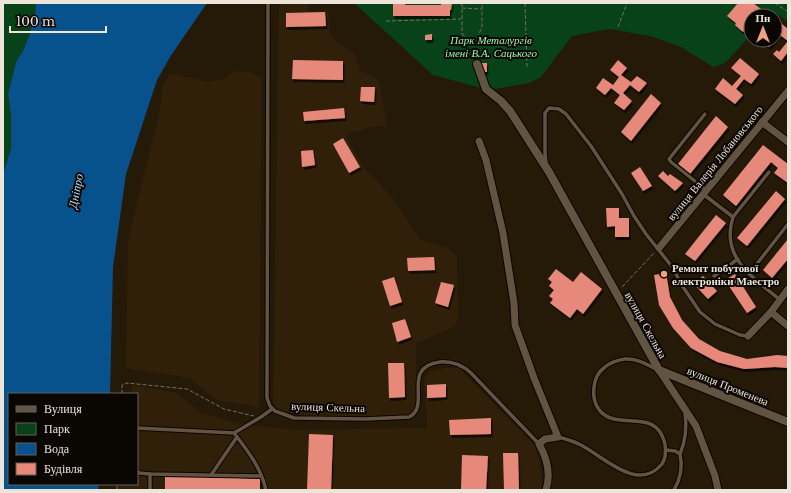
<svg xmlns="http://www.w3.org/2000/svg" width="791" height="493" viewBox="0 0 791 493" font-family="'Libre Baskerville',serif">
<style>
.built{fill:#312009}
.green{fill:#074219}
.water{fill:#07528d}
.building{fill:#e6897a;filter:url(#shadow)}
.lines{fill:none;stroke-linecap:round;stroke-linejoin:round}
.service-casing{stroke:#0e0400;stroke-width:5.5}
.minor-casing{stroke:#0e0400;stroke-width:9}
.tertiary-casing{stroke:#0e0400;stroke-width:10}
.path{stroke:#796e60;stroke-width:1;stroke-dasharray:4 2;stroke-linecap:butt}
.service{stroke:#625442;stroke-width:3.5}
.minor{stroke:#625442;stroke-width:7}
.tertiary{stroke:#625442;stroke-width:8}
.poi-dot{fill:#f1a17b;stroke:#0a0602;stroke-width:1.5}
.labels{text-anchor:middle;stroke-width:4;stroke-linejoin:round;paint-order:stroke}
.park-label{font-size:11px;font-style:italic;fill:#98fba9;stroke:#0a0602}
.street-label{font-size:11px;fill:#ede4da;stroke:#0a0602}
.poi-label{font-size:11px;font-weight:bold;fill:#ede4da;stroke:#0a0602;text-anchor:start}
.water-label{font-size:12px;font-style:italic;fill:#b9dafc;stroke:#0a0602}
</style>
<defs>
<filter id="shadow"><feDropShadow dx="1.5" dy="3" stdDeviation="0" flood-color="#0009"/></filter>
</defs>
<rect width="100%" height="100%" fill="#251908"/>
<!-- built -->
<g class="built">
<polygon points="279,3 308,3 309,12 328,11 330,35 356,56 360,70 379,80 387,126 368,127 361,131 348,132 347,139 364,168 391,196 421,240 450,249 457,257 458,320 454,327 416,343 416,410 411,417 320,419 283,411 276,407 273,401"/>
<polygon points="234,71 250,72 262,78 259,407 217,400 189,378 126,368 128,240 161,105 162,88 170,73 209,82 222,79"/>
<polygon points="446,368 459,368 535,446 540,463 542,486 541,490 118,490 118,484 137,484 137,394 132,394 132,385 178,393 200,413 240,424 294,430 427,428 424,379 430,371"/>
</g>
<!-- green -->
<g class="green">
<polygon points="3,3 36,3 35,15 30,33 24,49 16,62 8,94 11,116 11,148 3,175"/>
<polygon points="354,3 788,3 788,22 780,16 770,12 767,16 751,16 751,35 725,63 713,67 681,47 650,36 609,29 572,36 541,77 529,83 489,90 433,75"/>
</g>
<!-- water -->
<polygon class="water" points="36,3 207,3 170,57 157,80 126,174 113,267 110,394 9,394 9,484 99,484 98,490 3,490 3,175 11,148 11,116 8,94 16,62 24,49 30,33 35,15"/>
<!-- building -->
<g class="building">
<polygon points="393,3 405,3 405,5 441,5 441,3 452,3 451,10 450,10 450,16 393,16"/>
<polygon points="738,3 747,3 748,4 753,3 761,9 756,16 751,16 751,22 743,32 735,25 736,23 727,16"/>
<polygon points="325,12 326,26 286,27 286,13"/>
<polygon points="776,19 788,29 788,52 781,61 773,54 777,50 779,52 788,41 780,35 769,47 764,43 766,40 775,40 775,21"/>
<polygon points="432,34 432,40 425,40 425,35"/>
<polygon points="740,58 759,74 751,84 744,79 736,89 743,95 735,104 715,89 723,78 732,86 741,76 731,68"/>
<polygon points="293,60 343,61 343,80 292,79"/>
<polygon points="618,60 627,68 621,75 631,82 637,76 647,83 639,92 630,85 623,93 632,101 624,110 614,103 620,95 611,88 605,95 596,88 603,78 613,85 619,77 610,70"/>
<rect x="482" y="63" width="5" height="9"/>
<polygon points="361,87 375,87 374,102 360,101"/>
<polygon points="651,94 661,103 631,141 621,132"/>
<polygon points="344,108 345,118 304,121 303,112"/>
<polygon points="716,116 728,127 690,174 678,164"/>
<polygon points="343,138 360,167 349,173 333,144"/>
<polygon points="763,145 788,164 788,183 774,173 778,168 771,162 736,206 723,195"/>
<polygon points="313,150 315,165 302,167 301,151"/>
<polygon points="640,167 652,186 643,191 631,173"/>
<polygon points="663,171 668,176 670,174 683,183 675,191 658,176"/>
<polygon points="776,191 785,199 747,246 737,238"/>
<polygon points="606,208 619,208 619,218 629,218 629,237 615,237 615,226 607,227"/>
<polygon points="716,215 726,223 695,261 685,254"/>
<polygon points="788,239 788,259 772,278 763,270"/>
<polygon points="434,257 435,270 408,271 407,258"/>
<polygon points="556,269 573,282 581,272 602,289 583,314 577,309 570,318 550,303 553,299 549,296 554,290 549,286 552,282 548,279"/>
<polygon points="666,273 670,297 682,320 699,339 720,351 747,359 777,355 788,356 788,368 775,367 744,369 717,362 691,348 673,328 659,305 654,275"/>
<polygon points="735,274 756,307 747,313 725,280"/>
<polygon points="703,276 717,291 708,299 694,284"/>
<polygon points="394,277 402,302 390,306 382,281"/>
<polygon points="441,282 454,285 448,307 435,303"/>
<polygon points="405,319 411,337 397,342 392,323"/>
<polygon points="388,363 404,363 405,397 389,398"/>
<polygon points="446,384 446,397 427,398 427,385"/>
<polygon points="491,418 491,434 450,435 449,420"/>
<polygon points="309,434 333,435 331,490 307,490"/>
<polygon points="503,453 518,453 519,490 504,490"/>
<polygon points="462,455 488,456 486,490 461,490"/>
<polygon points="165,475 260,479 260,490 165,490"/>
</g>
<g class="lines">
<!-- service casing -->
<g class="service-casing">
<g id="service">
<path d="M268,3L267,398L270,406L275,411L294,418L365,419L409,417C432,406 400,367 440,362C453,361 462,365 471,373L539,444"/>
<polyline points="705,114 669,159 671,162 706,190"/>
<polyline points="546,162 545,155 545,113 549,108 559,109 566,114 591,146 622,194 634,216 646,234 673,268 681,284 700,312 715,324 740,335 748,336"/>
<polyline points="703,194 733,217 769,172"/>
<path d="M733,217C720,258 753,277 780,300"/>
<polyline points="749,274 788,224"/>
<polyline points="714,276 738,259"/>
<polyline points="137,428 234,433 261,417 272,409"/>
<path d="M234,433C248,451 261,468 266,490"/>
<path d="M558,437C566,439 574,441 581,445C604,457 638,493 662,464C666,458 666,451 665,444C656,406 619,432 600,411C590,399 592,376 605,367C610,363 618,360 625,359C636,358 646,364 656,369"/>
<path d="M666,450L675,451L680,454C683,467 681,478 674,490"/>
<path d="M680,454C686,440 687,427 685,412"/>
<polyline points="137,471 139,473 150,474 261,476"/>
<polyline points="211,475 237,437"/>
<polyline points="150,490 150,474"/>
</g>
</g>
<!-- minor casing -->
<g class="minor-casing">
<g id="minor">
<polyline points="762,122 788,142"/>
<path d="M479,141L486,160L503,233L514,303L515,325L534,378L558,437L545,439L539,444C547,458 551,474 546,490"/>
<polyline points="659,248 788,91"/>
<polyline points="771,312 788,326"/>
<polyline points="748,336 771,312 788,289"/>
<polyline points="659,370 696,426 715,476 718,490"/>
</g>
</g>
<!-- tertiary casing -->
<g class="tertiary-casing">
<polyline id="tertiary" points="477,64 486,89 501,101 510,111 549,172 659,370 788,422"/>
</g>
<!-- path -->
<g class="path">
<polyline points="462,3 462,34 470,40 477,38 482,27 482,3"/>
<polyline points="525,3 527,67"/>
<polyline points="775,3 788,12"/>
<polyline points="462,8 481,9"/>
<polyline points="386,21 461,19"/>
<polyline points="618,27 627,3"/>
<polyline points="622,287 654,253"/>
<polyline points="122,394 122,385 127,383 187,389 224,409 254,416"/>
<polyline points="117,490 117,484"/>
</g>
<!-- service -->
<use href="#service" class="service"/>
<!-- minor -->
<use href="#minor" class="minor"/>
<!-- tertiary -->
<use href="#tertiary" class="tertiary"/>
</g>
<!-- markers -->
<circle class="poi-dot" cx="664" cy="274" r="4"/>
<g class="labels">
<!-- park labels -->
<g class="park-label">
<text x="491" y="44">Парк Металургів<tspan x="491" dy="13">імені В.А. Сацького</tspan></text>
</g>
<!-- street labels -->
<g class="street-label">
<text transform="translate(715 163) rotate(-51)" y="4">вулиця Валерія Лобановського</text>
<text transform="translate(646 325) rotate(61)" y="4">вулиця Скельна</text>
<text transform="translate(728 386) rotate(22)" y="4">вулиця Променева</text>
<text transform="translate(328 407) rotate(2)" y="4">вулиця Скельна</text>
</g>
<!-- poi labels -->
<g class="poi-label">
<text x="672" y="272">Ремонт побутової<tspan x="672" dy="13">електроніки Маестро</tspan></text>
</g>
<!-- water labels -->
<g class="water-label">
<text transform="translate(76 191) rotate(-79)" y="4">Дніпро</text>
</g>
</g>
<!-- border -->
<rect width="791" height="493" fill="none" stroke="#ede4da" stroke-width="8"/>
<!-- legend -->
<rect x="8" y="393" width="130" height="92" fill="#0a0602" stroke="#655f58"/>
<rect x="16" y="406" width="20" height="6" fill="#625442" stroke="#655f58"/>
<text x="44" y="413" font-size="12" fill="#ede4da">Вулиця</text>
<rect x="16" y="423" width="20" height="12" fill="#074219" stroke="#655f58"/>
<text x="44" y="433" font-size="12" fill="#ede4da">Парк</text>
<rect x="16" y="443" width="20" height="12" fill="#07528d" stroke="#655f58"/>
<text x="44" y="453" font-size="12" fill="#ede4da">Вода</text>
<rect x="16" y="463" width="20" height="12" fill="#e6897a" stroke="#655f58"/>
<text x="44" y="473" font-size="12" fill="#ede4da">Будівля</text>
<!-- north arrow -->
<g transform="translate(763 28)"><circle r="19" fill="#0a0602" stroke="#655f58"/>
<path d="M0-3L7 15L0 10L-7 15Z" fill="#f1a17b"/>
<text y="-6" font-size="11" font-weight="bold" text-anchor="middle" fill="#ede4da">Пн</text>
</g>
<!-- scale -->
<path d="M10 26v6h96v-6" fill="none" stroke="#ede4da" stroke-width="2"/>
<text x="16" y="26" font-size="12" fill="#ede4da" stroke="#0a0602" stroke-width="3" paint-order="stroke">100 m</text>
</svg>
